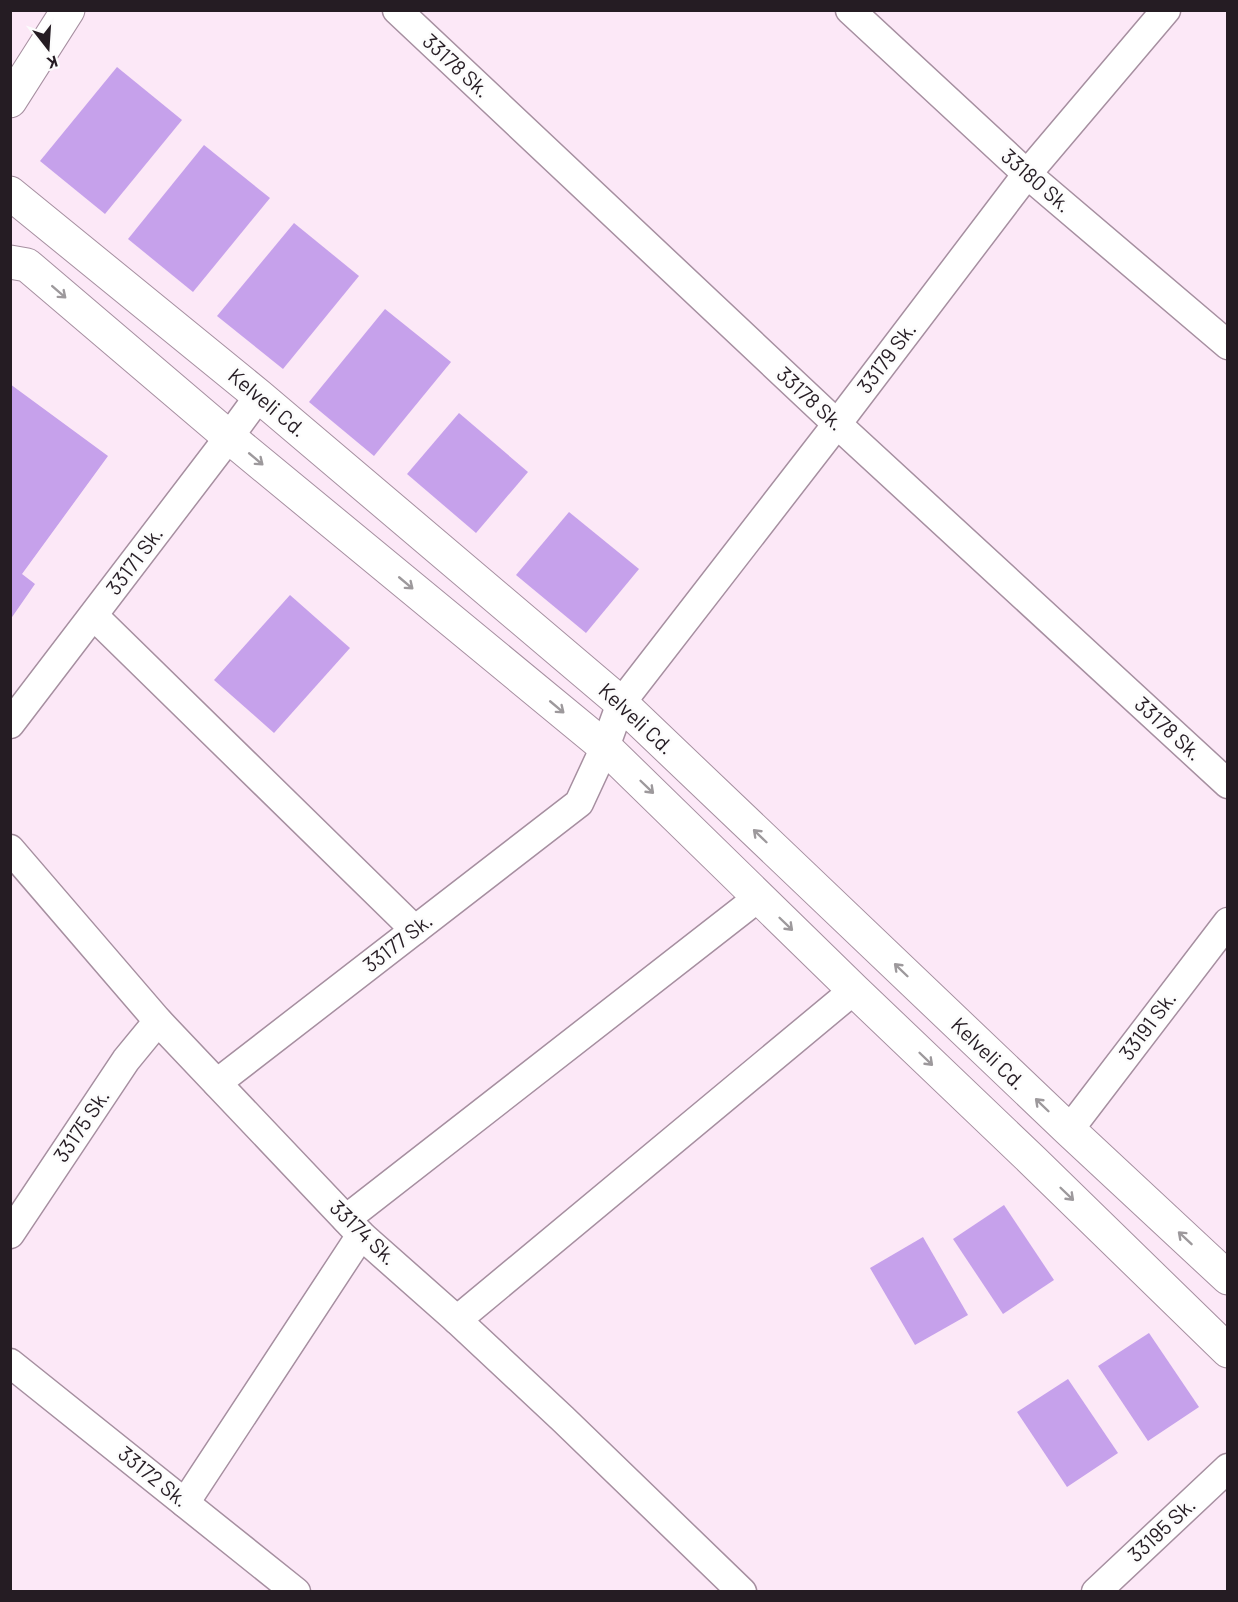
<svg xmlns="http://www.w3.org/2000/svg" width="1238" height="1602" viewBox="0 0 1238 1602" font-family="Barlow,sans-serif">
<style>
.building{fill:#c6a1eb}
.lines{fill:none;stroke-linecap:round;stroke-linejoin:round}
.minor-casing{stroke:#a68fa0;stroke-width:31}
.tertiary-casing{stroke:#a68fa0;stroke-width:35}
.trunk-casing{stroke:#a68fa0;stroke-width:35}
.minor{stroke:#fff;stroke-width:28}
.tertiary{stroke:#fff;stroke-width:33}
.trunk{stroke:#fff;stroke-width:33}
.oneway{stroke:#9d999c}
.labels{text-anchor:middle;stroke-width:5;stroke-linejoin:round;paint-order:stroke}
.street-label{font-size:21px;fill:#251c23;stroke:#fcfcfc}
</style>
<rect width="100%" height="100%" fill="#fce8f7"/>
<!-- building -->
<g class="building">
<polygon points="117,67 182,120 105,214 40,161"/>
<polygon points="204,145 270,198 193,292 128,239"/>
<polygon points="294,223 359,276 283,369 217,316"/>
<polygon points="385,309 451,362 374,456 309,402"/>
<polygon points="10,384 108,456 22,574 35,584 10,620"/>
<polygon points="459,413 528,472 476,533 407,474"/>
<polygon points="569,512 639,569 586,633 516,575"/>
<polygon points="290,595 350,648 274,733 214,680"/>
<polygon points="1004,1205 1054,1280 1003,1314 953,1239"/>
<polygon points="923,1237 968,1315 915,1345 870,1268"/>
<polygon points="1149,1333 1199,1407 1148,1441 1098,1366"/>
<polygon points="1068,1379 1118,1453 1067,1487 1017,1412"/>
</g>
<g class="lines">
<!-- minor casing -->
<g class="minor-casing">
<g id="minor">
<polyline points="397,10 837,424 1228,784"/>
<polyline points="850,10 1027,174 1228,345"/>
<polyline points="94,616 415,930"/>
<polyline points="10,724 229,437 259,396"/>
<polyline points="10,849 158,1021 361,1235 457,1320 563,1419 742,1592"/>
<polyline points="217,1083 579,803 605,747 621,703 837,424 1027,174 1166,10"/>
<polyline points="1069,1130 1228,922"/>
<polyline points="346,1219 759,897"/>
<polyline points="10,1234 126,1060 158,1021"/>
<polyline points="457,1320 854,990"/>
<polyline points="10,1363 296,1592"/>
<polyline points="185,1503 361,1235"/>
<polyline points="1096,1592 1228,1468"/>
</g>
</g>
<!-- tertiary casing -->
<g class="tertiary-casing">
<g id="tertiary">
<polyline points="10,193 259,396 621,703 1069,1130 1228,1278"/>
<polyline points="10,262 27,265 229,437 605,747 854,990 1033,1161 1228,1351"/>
</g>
</g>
<!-- trunk casing -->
<g class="trunk-casing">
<polyline id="trunk" points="10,101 68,10"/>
</g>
<!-- minor -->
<use href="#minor" class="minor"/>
<!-- tertiary -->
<use href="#tertiary" class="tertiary"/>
<!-- trunk -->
<use href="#trunk" class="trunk"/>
</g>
<!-- one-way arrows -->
<defs><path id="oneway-shaft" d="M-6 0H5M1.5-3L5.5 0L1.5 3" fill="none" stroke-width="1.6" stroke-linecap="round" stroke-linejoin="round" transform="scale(1.5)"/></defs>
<g class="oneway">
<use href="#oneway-shaft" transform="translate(59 292) rotate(41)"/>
<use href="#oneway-shaft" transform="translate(256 459) rotate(40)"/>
<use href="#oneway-shaft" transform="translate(406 583) rotate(40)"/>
<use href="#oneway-shaft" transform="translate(557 707) rotate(40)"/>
<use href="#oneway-shaft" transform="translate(647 787) rotate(44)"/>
<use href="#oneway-shaft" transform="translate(760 836) rotate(-136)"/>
<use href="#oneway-shaft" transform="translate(786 924) rotate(44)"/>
<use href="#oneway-shaft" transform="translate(901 970) rotate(-136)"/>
<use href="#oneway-shaft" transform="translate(926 1059) rotate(44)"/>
<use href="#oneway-shaft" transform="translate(1042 1105) rotate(-136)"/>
<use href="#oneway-shaft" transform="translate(1067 1194) rotate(44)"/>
<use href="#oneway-shaft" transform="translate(1185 1238) rotate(-137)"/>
</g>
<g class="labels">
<!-- street labels -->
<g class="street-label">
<text transform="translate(456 66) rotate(43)" y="7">33178 Sk.</text>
<text transform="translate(1036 181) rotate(41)" y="7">33180 Sk.</text>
<text transform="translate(887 358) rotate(-53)" y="7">33179 Sk.</text>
<text transform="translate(810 399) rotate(43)" y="7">33178 Sk.</text>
<text transform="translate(267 403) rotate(40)" y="7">Kelveli Cd.</text>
<text transform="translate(135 561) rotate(-53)" y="7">33171 Sk.</text>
<text transform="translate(636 719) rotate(43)" y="7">Kelveli Cd.</text>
<text transform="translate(1168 729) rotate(43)" y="7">33178 Sk.</text>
<text transform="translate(398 943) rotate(-38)" y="7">33177 Sk.</text>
<text transform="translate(1148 1026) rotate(-53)" y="7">33191 Sk.</text>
<text transform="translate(988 1054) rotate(44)" y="7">Kelveli Cd.</text>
<text transform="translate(82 1126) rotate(-56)" y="7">33175 Sk.</text>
<text transform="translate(363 1233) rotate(44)" y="7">33174 Sk.</text>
<text transform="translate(153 1477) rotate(39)" y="7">33172 Sk.</text>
<text transform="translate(1162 1530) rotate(-43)" y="7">33195 Sk.</text>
</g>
</g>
<!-- border -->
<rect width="1238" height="1602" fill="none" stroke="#251c23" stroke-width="24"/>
<!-- north arrow -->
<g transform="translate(48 48) rotate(163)" stroke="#fcfcfc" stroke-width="4.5" paint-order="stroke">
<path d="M0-4.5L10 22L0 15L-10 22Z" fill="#251c23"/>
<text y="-9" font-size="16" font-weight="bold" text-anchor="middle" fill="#251c23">K</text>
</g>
</svg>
